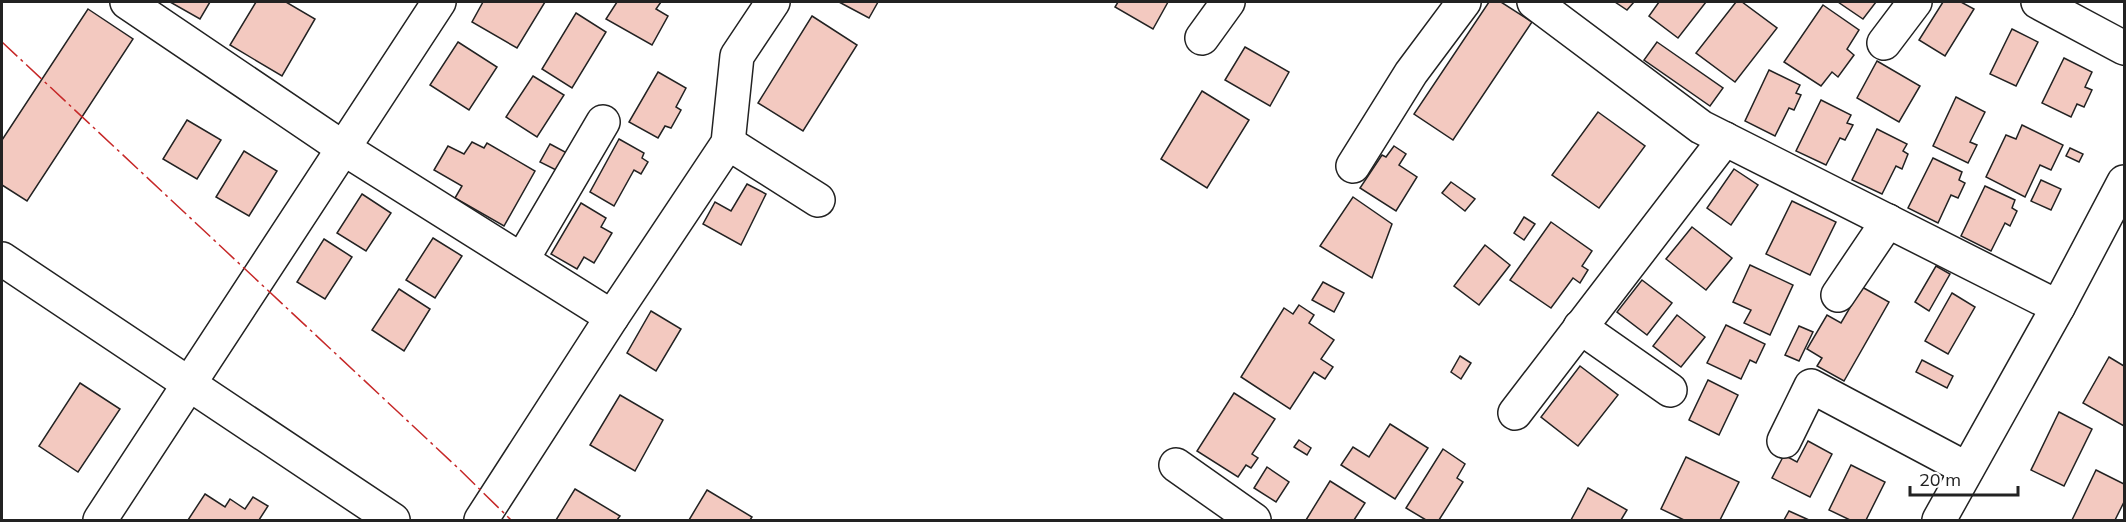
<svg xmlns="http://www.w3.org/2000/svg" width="2126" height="522" viewBox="0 0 2126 522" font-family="Mulish,sans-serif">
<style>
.building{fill:#f3c9c0;stroke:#222;stroke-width:1.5}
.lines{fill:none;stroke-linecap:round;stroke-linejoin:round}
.minor-casing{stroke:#222;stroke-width:36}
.minor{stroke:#fff;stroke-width:33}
.power{stroke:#c62828;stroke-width:1.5;stroke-dasharray:21 4.5 3 4.5;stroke-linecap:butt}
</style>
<rect width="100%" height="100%" fill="#fff"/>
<!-- building -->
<g class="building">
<polygon points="170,2 210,2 200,19"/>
<polygon points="256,2 286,2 315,19 282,76 230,45"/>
<polygon points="483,2 545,2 517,48 472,22"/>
<polygon points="617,2 661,2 656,9 668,16 652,45 606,19"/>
<polygon points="839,2 878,2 869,18"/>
<polygon points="1118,2 1168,2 1153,29 1115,7"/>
<polygon points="1489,2 1501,2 1532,22 1453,140 1414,114"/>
<polygon points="1615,2 1634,2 1627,10"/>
<polygon points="1659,2 1706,2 1678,38 1649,16"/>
<polygon points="1736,2 1742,2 1777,28 1735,82 1696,53"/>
<polygon points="1838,2 1876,2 1863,19"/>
<polygon points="1943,2 1961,2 1974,9 1945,56 1919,40"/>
<polygon points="1823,5 1859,30 1847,49 1854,55 1838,77 1832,72 1821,86 1784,62"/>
<polygon points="88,9 133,39 27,201 2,185 2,140"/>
<polygon points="576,13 606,32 572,88 542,69"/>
<polygon points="812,16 857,45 803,131 758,103"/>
<polygon points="2012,29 2038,42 2016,86 1990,74"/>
<polygon points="458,42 497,67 469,110 430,85"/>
<polygon points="1657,42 1723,88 1710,106 1644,60"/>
<polygon points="1245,47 1289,72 1270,106 1225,80"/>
<polygon points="2064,58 2092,72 2085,87 2092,90 2084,107 2077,104 2071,117 2042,103"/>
<polygon points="1877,61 1920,86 1899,122 1857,98"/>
<polygon points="1769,70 1800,85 1796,93 1801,95 1794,110 1789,108 1775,136 1745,121"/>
<polygon points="658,72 686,88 676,107 681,110 671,128 665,126 658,138 629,122"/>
<polygon points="533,76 564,95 537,137 506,117"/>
<polygon points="1202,91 1249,120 1207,188 1161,159"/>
<polygon points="1956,97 1985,112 1970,142 1977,145 1968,163 1933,146"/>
<polygon points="1821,100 1851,115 1847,123 1853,125 1845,140 1840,138 1826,165 1796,151"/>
<polygon points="1598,112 1645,146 1599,208 1552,175"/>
<polygon points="187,120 221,140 197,179 163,159"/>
<polygon points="2022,125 2063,145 2051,170 2040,165 2025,197 1986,177 2006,135 2016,139"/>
<polygon points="1877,129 1907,144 1903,151 1908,154 1902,169 1896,166 1882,194 1852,180"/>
<polygon points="619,139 644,153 642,158 648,162 641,174 634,170 614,206 590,192"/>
<polygon points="472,142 484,148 487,143 535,171 504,226 455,198 462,186 434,170 448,146 464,154"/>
<polygon points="550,144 567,153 558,171 540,162"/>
<polygon points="1394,146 1406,154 1399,165 1417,177 1396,211 1360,188 1382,155 1386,157"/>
<polygon points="2070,148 2083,154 2079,162 2066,156"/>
<polygon points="244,151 277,171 249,216 216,197"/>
<polygon points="1933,158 1962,172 1959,180 1965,183 1958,198 1951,195 1938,223 1908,208"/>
<polygon points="1734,169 1758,185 1731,225 1707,208"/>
<polygon points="2041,180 2061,189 2051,210 2031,201"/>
<polygon points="1451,182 1475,199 1465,211 1442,193"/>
<polygon points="747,184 766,194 741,245 703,224 715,202 731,211"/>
<polygon points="1985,186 2015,200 2012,208 2017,211 2010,226 2005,223 1991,251 1961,236"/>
<polygon points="362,194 391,213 366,251 337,233"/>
<polygon points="1353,197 1392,224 1372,278 1320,246"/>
<polygon points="1792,201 1836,222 1810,275 1766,254"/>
<polygon points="581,203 606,218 601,227 612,233 594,263 584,257 577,269 551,254"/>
<polygon points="1524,217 1535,224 1524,240 1514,233"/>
<polygon points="1551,222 1592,251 1582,266 1588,270 1580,283 1573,278 1551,308 1510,280"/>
<polygon points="1692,227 1732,258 1706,290 1666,259"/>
<polygon points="433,238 462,256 435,298 406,280"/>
<polygon points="324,239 352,257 325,299 297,282"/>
<polygon points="1485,245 1510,265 1479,305 1454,286"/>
<polygon points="1750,265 1793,285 1770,335 1744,323 1751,310 1733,302"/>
<polygon points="1936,266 1950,274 1929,311 1915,302"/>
<polygon points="1642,280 1672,303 1647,335 1617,312"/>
<polygon points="1323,282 1344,293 1334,312 1312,300"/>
<polygon points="1862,287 1889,302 1844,381 1817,366 1822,358 1807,349 1827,315 1841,323"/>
<polygon points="399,289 430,309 404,351 372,330"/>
<polygon points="1952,293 1975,307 1948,354 1925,341"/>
<polygon points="1299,305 1314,315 1309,323 1334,340 1321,359 1333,367 1325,379 1314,372 1290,409 1241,377 1284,308 1293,314"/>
<polygon points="651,311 681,329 656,371 627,353"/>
<polygon points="1677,315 1705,337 1681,367 1653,346"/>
<polygon points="1726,325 1765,344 1756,363 1750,360 1741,379 1707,363"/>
<polygon points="1799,326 1813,332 1799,361 1785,355"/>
<polygon points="1460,356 1471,363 1461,379 1451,372"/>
<polygon points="2109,357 2124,366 2124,426 2083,403"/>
<polygon points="1922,360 1953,376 1947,388 1916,372"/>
<polygon points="1580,366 1618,395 1578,446 1541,417"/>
<polygon points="1708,380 1738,395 1719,435 1689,420"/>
<polygon points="80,383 120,409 78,472 39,446"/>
<polygon points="1234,393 1275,419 1252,454 1258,458 1251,468 1246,465 1238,477 1197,451"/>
<polygon points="620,395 663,420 635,471 590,445"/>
<polygon points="2059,412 2092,429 2064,486 2031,470"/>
<polygon points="1390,424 1428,448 1395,499 1341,465 1353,447 1369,457"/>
<polygon points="1299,440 1311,448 1307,455 1294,447"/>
<polygon points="1808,441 1832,454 1810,497 1772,478 1784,455 1797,462"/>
<polygon points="1443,449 1465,464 1457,478 1463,482 1439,520 1426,520 1406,508"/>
<polygon points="1686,457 1739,482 1720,520 1684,520 1661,509"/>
<polygon points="1851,465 1885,482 1866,520 1850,520 1829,510"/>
<polygon points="1267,467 1289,482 1276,502 1254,488"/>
<polygon points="2096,470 2124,484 2124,502 2115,520 2072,520"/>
<polygon points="1330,481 1365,503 1354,520 1306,520"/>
<polygon points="1588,488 1627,510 1621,520 1571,520"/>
<polygon points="575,489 620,516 617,520 556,520"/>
<polygon points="707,490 752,517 750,520 689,520"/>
<polygon points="205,494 225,507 230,499 245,509 253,497 268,506 259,520 188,520"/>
<polygon points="1789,511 1809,520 1784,520"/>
</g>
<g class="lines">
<!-- minor casing -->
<g class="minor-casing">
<g id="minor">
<polyline points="127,2 343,148 612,317"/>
<polyline points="1534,2 1701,127 2058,307"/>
<polyline points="2038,2 2124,48"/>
<polyline points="1202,38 1228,2"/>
<polyline points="1884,43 1915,2"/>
<polyline points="728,143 818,200"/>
<polyline points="1353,166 1411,73 1464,2"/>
<polyline points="2,259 393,520"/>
<polyline points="522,260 603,122"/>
<polyline points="1838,295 1888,221"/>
<polyline points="1580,327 1670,390"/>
<polyline points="1515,413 1725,139"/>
<polyline points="1784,441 1811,386 1967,469"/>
<polyline points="1176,465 1254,520"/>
<polyline points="100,520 439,2"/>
<polyline points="481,520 612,317 728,143 737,56 773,2"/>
<polyline points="1939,520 2058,307 2124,182"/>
</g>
</g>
<!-- minor -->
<use href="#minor" class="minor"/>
<!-- power -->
<polyline class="power" points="2,42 458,468 511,520"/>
</g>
<!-- border -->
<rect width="2126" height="522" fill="none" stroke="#222222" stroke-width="6"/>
<!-- scale -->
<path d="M1910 486v9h108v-9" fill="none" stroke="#222222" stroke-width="3"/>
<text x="1919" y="486" font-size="18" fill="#222222" stroke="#ffffff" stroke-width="4.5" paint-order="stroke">20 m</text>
</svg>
